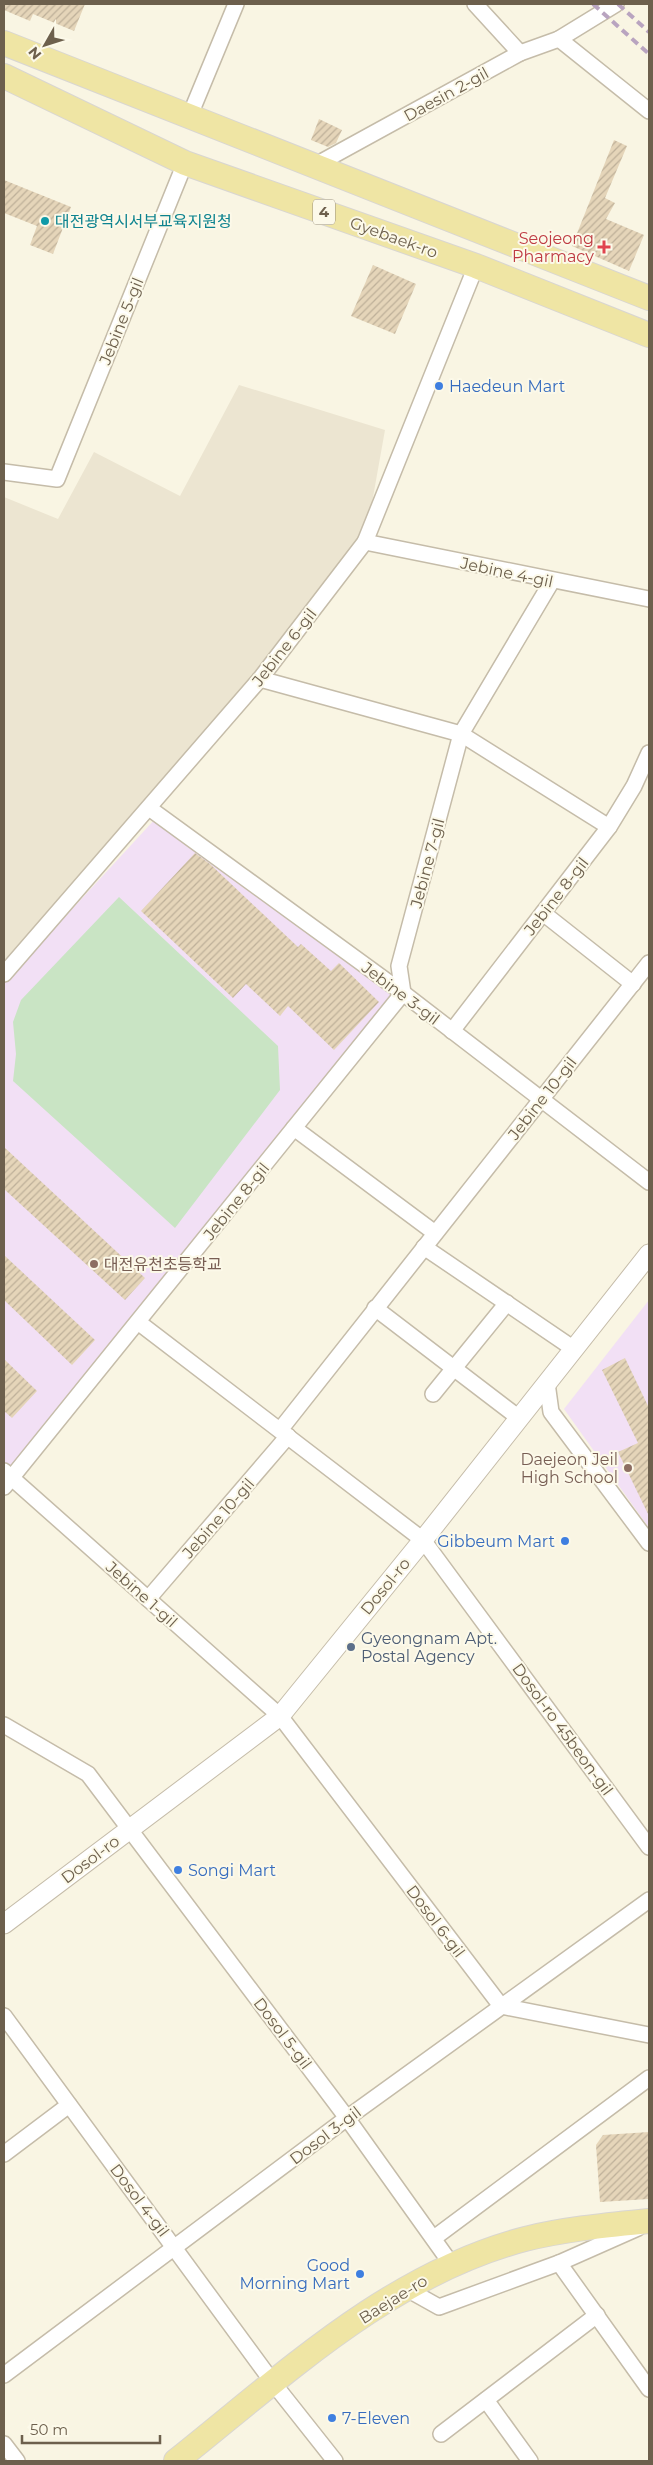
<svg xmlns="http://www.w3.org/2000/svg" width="653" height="2465" viewBox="0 0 653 2465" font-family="Montserrat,'Noto Sans KR',sans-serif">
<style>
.residential{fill:#ece5d1}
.education{fill:#f2e0f5}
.pitch{fill:#c9e4c4}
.building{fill:url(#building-hatch)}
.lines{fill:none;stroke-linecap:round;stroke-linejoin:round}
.minor-casing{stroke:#c5bca9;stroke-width:18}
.tertiary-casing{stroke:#c5bca9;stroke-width:21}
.primary-casing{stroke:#d9d6d1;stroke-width:26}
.minor{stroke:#fff;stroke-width:15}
.tertiary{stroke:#fff;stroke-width:19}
.primary{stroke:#efe5a4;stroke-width:24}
.rail{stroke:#b9a4c0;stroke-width:4;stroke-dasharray:8 5;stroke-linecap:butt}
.culture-dot{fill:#0f9aa8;stroke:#fcf9e9;stroke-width:2}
.health-dot{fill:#e0444e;stroke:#fcf9e9;stroke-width:2}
.shop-dot{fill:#3f7fe0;stroke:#fcf9e9;stroke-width:2}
.education-dot{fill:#8d6e63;stroke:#fcf9e9;stroke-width:2}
.service-dot{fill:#5c6f8a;stroke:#fcf9e9;stroke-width:2}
.labels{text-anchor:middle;stroke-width:4;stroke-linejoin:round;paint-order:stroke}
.shield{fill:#fcf9e9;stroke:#988e7c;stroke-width:1}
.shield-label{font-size:15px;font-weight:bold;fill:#6d604d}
.street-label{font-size:16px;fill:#6d604d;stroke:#fcf9e9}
.culture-label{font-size:16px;fill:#0d838f;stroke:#fcf9e9;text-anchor:start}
.health-label{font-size:16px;fill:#be3a42;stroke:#fcf9e9;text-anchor:end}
.shop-label{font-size:16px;fill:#366cbe;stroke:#fcf9e9;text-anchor:start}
.education-label{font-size:16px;fill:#785e54;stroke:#fcf9e9;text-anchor:start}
.service-label{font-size:16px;fill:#4e5e75;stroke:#fcf9e9;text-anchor:start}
</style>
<defs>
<pattern id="building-hatch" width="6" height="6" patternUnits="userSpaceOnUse" patternTransform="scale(1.25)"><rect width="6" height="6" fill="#e5d5b9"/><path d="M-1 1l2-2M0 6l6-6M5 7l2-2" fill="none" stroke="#beb099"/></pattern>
</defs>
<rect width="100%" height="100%" fill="#f9f5e3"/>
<!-- residential -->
<polygon class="residential" points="239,385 385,430 365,542 260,679 4,972 4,497 58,519 94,452 180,496"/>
<!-- education -->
<g class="education">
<polygon points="156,818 398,1000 12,1479 4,1471 4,983"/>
<polygon points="649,1300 649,1528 564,1409"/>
</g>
<!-- pitch -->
<polygon class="pitch" points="119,897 278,1046 280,1090 175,1228 13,1081 16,1054 13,1022 21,1000"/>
<!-- building -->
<g class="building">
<polygon points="4,4 85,4 74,31 33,14 30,21 4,10"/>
<polygon points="319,119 342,130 336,143 328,147 311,140"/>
<polygon points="614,140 627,146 605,198 615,203 606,219 644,235 629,271 572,246"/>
<polygon points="4,180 71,207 53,254 30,245 37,226 4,213"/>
<polygon points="373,265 416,284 395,334 351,316"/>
<polygon points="195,853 210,864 298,947 301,944 331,971 339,963 379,1002 334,1050 288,1006 280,1016 246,984 233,998 141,911"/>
<polygon points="4,1147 145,1278 125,1300 4,1189"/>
<polygon points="4,1255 95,1340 72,1365 4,1300"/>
<polygon points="625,1358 649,1408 649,1516 618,1452 638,1443 602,1370"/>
<polygon points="4,1359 37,1391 12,1418 4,1411"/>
<polygon points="649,2132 649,2199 600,2202 596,2145 603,2135"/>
</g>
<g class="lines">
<!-- minor casing -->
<g class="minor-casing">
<g id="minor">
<polyline points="475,4 520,53"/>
<polyline points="559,39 649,111"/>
<polyline points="190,115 236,4"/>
<polyline points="314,166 520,53 559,39 616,4"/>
<polyline points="4,472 57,479 185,163"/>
<polyline points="365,542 649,599"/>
<polyline points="260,679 461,734 609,827"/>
<polyline points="149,808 403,993 649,1182"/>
<polyline points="543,913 633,984"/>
<polyline points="4,974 260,679 365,542 476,266"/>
<polyline points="452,1031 609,827 634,786 649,753"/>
<polyline points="294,1128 435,1233"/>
<polyline points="424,1247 574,1349"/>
<polyline points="375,1308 519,1418"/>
<polyline points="138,1322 423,1540 649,1847"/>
<polyline points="547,1383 551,1412 649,1543"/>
<polyline points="433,1394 507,1303"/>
<polyline points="280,1430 649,963"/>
<polyline points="4,1471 280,1716 501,2006 649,2035"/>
<polyline points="4,1487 403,993 399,966 461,734 552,581"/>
<polyline points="148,1599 288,1436"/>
<polyline points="4,1725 88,1774 347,2118 452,2265"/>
<polyline points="4,2016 274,2384 335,2461"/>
<polyline points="4,2154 69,2105"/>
<polyline points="434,2238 649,2078"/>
<polyline points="559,2263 649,2389"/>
<polyline points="405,2288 439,2307 559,2263 638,2228"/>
<polyline points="4,2375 347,2118 649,1900"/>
<polyline points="486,2400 530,2461"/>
<polyline points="441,2434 597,2315"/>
<polyline points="4,2444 17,2461"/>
</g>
</g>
<!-- tertiary casing -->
<g class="tertiary-casing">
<polyline id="tertiary" points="4,1924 280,1716 423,1540 649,1254"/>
</g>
<!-- primary casing -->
<g class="primary-casing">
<g id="primary">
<polyline points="4,43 649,298"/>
<polyline points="4,76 185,163 476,266 649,335"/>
<path d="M176,2461C283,2376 390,2274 525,2239C565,2229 609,2225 649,2221"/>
</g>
</g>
<!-- minor -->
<use href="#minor" class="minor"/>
<!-- tertiary -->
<use href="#tertiary" class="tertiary"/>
<!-- primary -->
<use href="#primary" class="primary"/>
<!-- rail -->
<g class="rail">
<polyline points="593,4 649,54"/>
<polyline points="618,4 649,32"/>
</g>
</g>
<!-- markers -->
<circle class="culture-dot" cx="45" cy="221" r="5"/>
<path class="health-dot" d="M601.5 239.5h5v5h5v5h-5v5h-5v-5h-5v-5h5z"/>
<g class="shop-dot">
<circle cx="439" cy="386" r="5"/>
<circle cx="565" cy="1541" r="5"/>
<circle cx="178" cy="1870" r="5"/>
<circle cx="360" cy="2274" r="5"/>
<circle cx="332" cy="2418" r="5"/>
</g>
<g class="education-dot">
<circle cx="94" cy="1264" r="5"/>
<circle cx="628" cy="1468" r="5"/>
</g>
<circle class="service-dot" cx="351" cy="1647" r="5"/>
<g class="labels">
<!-- shield labels -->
<rect class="shield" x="313" y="199.5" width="22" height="25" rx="4"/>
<g class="shield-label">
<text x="324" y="217">4</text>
</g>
<!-- street labels -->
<g class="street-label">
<text transform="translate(446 94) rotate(-29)" y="6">Daesin 2-gil</text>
<text transform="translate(394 237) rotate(20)" y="6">Gyebaek-ro</text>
<text transform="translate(121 321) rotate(-68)" y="6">Jebine 5-gil</text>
<text transform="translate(507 572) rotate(12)" y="6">Jebine 4-gil</text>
<text transform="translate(284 647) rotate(-52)" y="6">Jebine 6-gil</text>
<text transform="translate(427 863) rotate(-75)" y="6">Jebine 7-gil</text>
<text transform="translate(556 896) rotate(-52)" y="6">Jebine 8-gil</text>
<text transform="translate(401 993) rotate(37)" y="6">Jebine 3-gil</text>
<text transform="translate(542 1098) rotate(-52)" y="6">Jebine 10-gil</text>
<text transform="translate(236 1201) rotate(-51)" y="6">Jebine 8-gil</text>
<text transform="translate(218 1518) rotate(-49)" y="6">Jebine 10-gil</text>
<text transform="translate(385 1586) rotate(-51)" y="6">Dosol-ro</text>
<text transform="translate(142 1594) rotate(42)" y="6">Jebine 1-gil</text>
<text transform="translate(563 1729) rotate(54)" y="6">Dosol-ro 45beon-gil</text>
<text transform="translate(90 1859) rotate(-37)" y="6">Dosol-ro</text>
<text transform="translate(436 1921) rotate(53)" y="6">Dosol 6-gil</text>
<text transform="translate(283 2033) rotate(53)" y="6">Dosol 5-gil</text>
<text transform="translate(325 2135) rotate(-37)" y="6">Dosol 3-gil</text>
<text transform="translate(140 2200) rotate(53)" y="6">Dosol 4-gil</text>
<text transform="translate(393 2299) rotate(-32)" y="6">Baejae-ro</text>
</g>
<!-- culture labels -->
<g class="culture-label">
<text x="55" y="227">대전광역시서부교육지원청</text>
</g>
<!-- health labels -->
<g class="health-label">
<text x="594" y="244">Seojeong<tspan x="594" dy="18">Pharmacy</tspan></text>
</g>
<!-- shop labels -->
<g class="shop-label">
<text x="449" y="392">Haedeun Mart</text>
<text x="555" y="1547" text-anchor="end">Gibbeum Mart</text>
<text x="188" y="1876">Songi Mart</text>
<text x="350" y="2271" text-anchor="end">Good<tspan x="350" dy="18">Morning Mart</tspan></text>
<text x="342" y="2424">7-Eleven</text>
</g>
<!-- education labels -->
<g class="education-label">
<text x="104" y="1270">대전유천초등학교</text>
<text x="618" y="1465" text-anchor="end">Daejeon Jeil<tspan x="618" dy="18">High School</tspan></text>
</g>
<!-- service labels -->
<g class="service-label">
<text x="361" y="1644">Gyeongnam Apt.<tspan x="361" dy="18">Postal Agency</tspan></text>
</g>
</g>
<!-- border -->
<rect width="653" height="2465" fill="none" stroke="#6d604d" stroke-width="10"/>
<!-- north arrow -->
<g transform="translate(45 45) rotate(231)" stroke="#fcf9e9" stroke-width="4" paint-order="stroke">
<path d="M0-4L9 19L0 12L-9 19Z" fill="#6d604d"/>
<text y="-8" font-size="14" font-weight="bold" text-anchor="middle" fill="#6d604d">N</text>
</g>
<!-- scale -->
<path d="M22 2435v8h138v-8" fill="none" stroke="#6d604d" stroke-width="2.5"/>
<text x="30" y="2435" font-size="15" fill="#6d604d" stroke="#fcf9e9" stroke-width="4" paint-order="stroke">50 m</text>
</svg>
